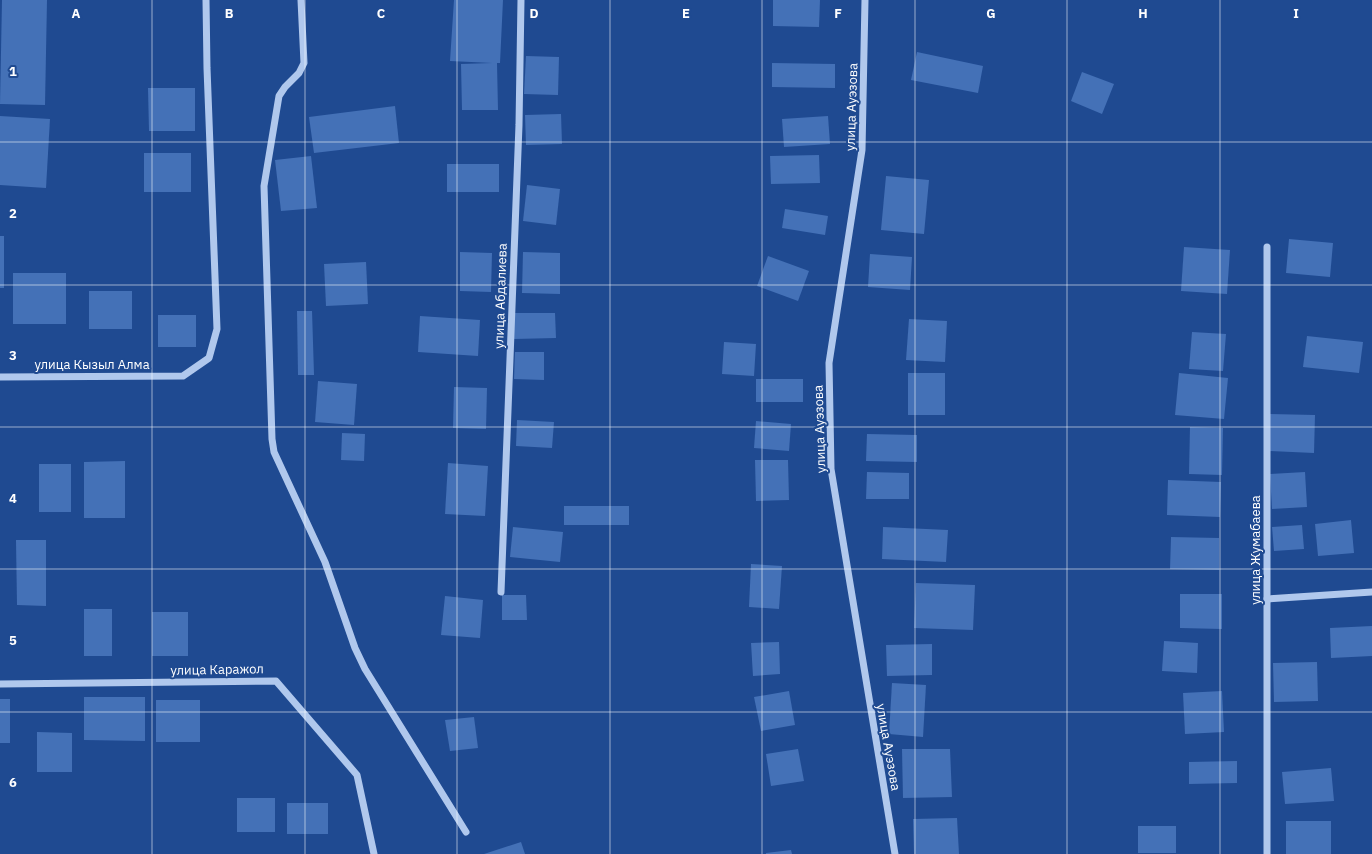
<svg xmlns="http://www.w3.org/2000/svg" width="1372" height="854" viewBox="0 0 1372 854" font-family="'IBM Plex Sans',sans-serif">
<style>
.building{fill:#4471b7}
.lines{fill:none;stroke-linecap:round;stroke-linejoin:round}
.minor{stroke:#b0c8ed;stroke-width:7}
.grid{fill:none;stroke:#fff;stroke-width:1;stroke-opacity:0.55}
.labels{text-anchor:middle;stroke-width:4;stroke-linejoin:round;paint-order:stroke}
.street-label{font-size:13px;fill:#fff;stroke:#1f4a91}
.grid-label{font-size:13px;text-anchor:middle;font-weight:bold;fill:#fff;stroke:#1f4a91;stroke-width:4;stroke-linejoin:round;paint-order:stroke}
</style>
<rect width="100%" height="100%" fill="#1f4a91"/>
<!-- building -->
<g class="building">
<polygon points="2,0 47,0 45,105 0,104"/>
<polygon points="454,0 503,0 500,63 497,63 498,110 462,110 461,64 492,63 450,61"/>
<polygon points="773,0 820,0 819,27 773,26"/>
<polygon points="917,52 983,66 978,93 911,80"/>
<polygon points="526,56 559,57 558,95 524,94"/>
<polygon points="772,63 835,64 835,88 772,87"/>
<polygon points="1082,72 1114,84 1102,114 1071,101"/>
<polygon points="148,88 195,88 195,131 149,131"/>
<polygon points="395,106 399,143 314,153 309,117"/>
<polygon points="561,114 562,144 526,145 525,115"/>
<polygon points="0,116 50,119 46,188 0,185"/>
<polygon points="828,116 830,144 784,147 782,119"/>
<rect x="144" y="153" width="47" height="39"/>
<polygon points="819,155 820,183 771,184 770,156"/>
<polygon points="311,156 317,208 281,211 275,160"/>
<rect x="447" y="164" width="52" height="28"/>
<polygon points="886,176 929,180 924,234 881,230"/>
<polygon points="527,185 560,189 556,225 523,221"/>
<polygon points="785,209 828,216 825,235 782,228"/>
<rect x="0" y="236" width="4" height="52"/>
<polygon points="1289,239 1333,243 1330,277 1286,273"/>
<polygon points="1184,247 1230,250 1227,294 1181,291"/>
<polygon points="460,252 492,253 491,292 460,291"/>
<polygon points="523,252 560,253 560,294 522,293"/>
<polygon points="870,254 912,257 910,290 868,287"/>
<polygon points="768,256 809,271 798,301 757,286"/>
<polygon points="366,262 368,304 326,306 324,264"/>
<rect x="13" y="273" width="53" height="51"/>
<rect x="89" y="291" width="43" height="38"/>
<polygon points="297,311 312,311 314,375 298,375"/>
<polygon points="513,313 555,313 556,338 514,339"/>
<rect x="158" y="315" width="38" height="32"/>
<polygon points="420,316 480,320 478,356 418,352"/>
<polygon points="909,319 947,321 945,362 906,360"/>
<polygon points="1192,332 1226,334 1223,371 1189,369"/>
<polygon points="1307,336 1363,342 1359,373 1303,367"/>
<polygon points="724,342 756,344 754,376 722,374"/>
<polygon points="515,352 544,352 544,380 514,379"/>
<rect x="908" y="373" width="37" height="42"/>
<polygon points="1179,373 1228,378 1224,419 1175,415"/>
<rect x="756" y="379" width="47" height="23"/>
<polygon points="318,381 357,384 354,425 315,422"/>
<polygon points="454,387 487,388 486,429 453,428"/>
<polygon points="1270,414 1315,415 1314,453 1269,451"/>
<polygon points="517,420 554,422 552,448 516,446"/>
<polygon points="756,421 791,424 789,451 754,448"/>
<polygon points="1190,427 1223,428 1222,475 1189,474"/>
<polygon points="342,433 365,434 364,461 341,460"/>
<polygon points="867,434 917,435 917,462 866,461"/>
<polygon points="755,460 788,460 789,500 756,501"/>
<polygon points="125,461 125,518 84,518 84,462"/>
<polygon points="448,463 488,466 485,516 445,514"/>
<rect x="39" y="464" width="32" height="48"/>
<polygon points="867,472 909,473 909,499 866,499"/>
<polygon points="1305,472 1307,507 1272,509 1270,474"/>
<polygon points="1168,480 1221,482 1220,517 1167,515"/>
<rect x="564" y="506" width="65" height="19"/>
<polygon points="1351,520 1354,553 1318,556 1315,524"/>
<polygon points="1302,525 1304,549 1274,551 1272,527"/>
<polygon points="513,527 563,532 560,562 510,557"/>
<polygon points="883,527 948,530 946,562 882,559"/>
<polygon points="1171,537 1219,538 1219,570 1170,569"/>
<polygon points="16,540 46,540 46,606 17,605"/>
<polygon points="751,564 782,566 779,609 749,607"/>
<polygon points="916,583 975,585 973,630 914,628"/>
<polygon points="1180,594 1222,594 1222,629 1180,628"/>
<polygon points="502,595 526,595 527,620 502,620"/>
<polygon points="445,596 483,600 480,638 441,635"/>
<rect x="84" y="609" width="28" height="47"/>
<rect x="152" y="612" width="36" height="44"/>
<polygon points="1372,626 1372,656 1331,658 1330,628"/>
<polygon points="1164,641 1198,643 1197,673 1162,671"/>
<polygon points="779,642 780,674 753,676 751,643"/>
<polygon points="932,644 932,675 887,676 886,645"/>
<polygon points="1317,662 1318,701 1274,702 1273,663"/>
<polygon points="892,683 926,685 923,737 889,734"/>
<polygon points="789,691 795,725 761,731 754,697"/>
<polygon points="1222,691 1224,732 1185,734 1183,693"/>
<polygon points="84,697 145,697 145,741 84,740"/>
<rect x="0" y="699" width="10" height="44"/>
<rect x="156" y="700" width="44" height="42"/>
<polygon points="474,717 478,748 450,751 445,720"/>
<polygon points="37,732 72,733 72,772 37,772"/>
<polygon points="798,749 804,781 771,786 766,754"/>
<polygon points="902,749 950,749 952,797 903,798"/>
<polygon points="1237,761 1237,783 1189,784 1189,762"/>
<polygon points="1331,768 1334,801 1285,804 1282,772"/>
<rect x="237" y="798" width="38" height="34"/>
<rect x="287" y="803" width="41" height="31"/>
<polygon points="957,818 959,854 914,854 913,819"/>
<rect x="1286" y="821" width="45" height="33"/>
<rect x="1138" y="826" width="38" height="27"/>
<polygon points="521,842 525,854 484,854"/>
<polygon points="791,850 792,854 766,854 766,853"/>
</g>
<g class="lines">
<!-- minor -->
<g class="minor">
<polyline points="301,0 304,63 299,73 285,87 279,96 264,186 272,439 274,452 325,562 355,648 365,669 466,832"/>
<polyline points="865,0 862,150 829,363 831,469 895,854"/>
<polyline points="0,377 183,376 209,358 217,329 207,68 206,0"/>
<polyline points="501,592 519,125 521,0"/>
<polyline points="1267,599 1372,592"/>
<polyline points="0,684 276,681 357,775 374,854"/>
<polyline points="1267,854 1267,247"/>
</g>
</g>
<!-- grid -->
<path class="grid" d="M152,0V854M305,0V854M457,0V854M610,0V854M762,0V854M915,0V854M1067,0V854M1220,0V854M0,142H1372M0,285H1372M0,427H1372M0,569H1372M0,712H1372"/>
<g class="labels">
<!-- street labels -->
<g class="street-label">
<text transform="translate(851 107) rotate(-88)" y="5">улица Ауэзова</text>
<text transform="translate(500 296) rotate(-88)" y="5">улица Абдалиева</text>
<text x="92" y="369">улица Кызыл Алма</text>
<text transform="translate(819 429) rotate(-92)" y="5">улица Ауэзова</text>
<text transform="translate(1255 550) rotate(-90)" y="5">улица Жумабаева</text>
<text transform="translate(217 669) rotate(-1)" y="5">улица Каражол</text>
<text transform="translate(889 747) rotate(80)" y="5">улица Ауэзова</text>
</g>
</g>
<g class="grid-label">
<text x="76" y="18">A</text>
<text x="229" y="18">B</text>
<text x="381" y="18">C</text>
<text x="534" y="18">D</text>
<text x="686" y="18">E</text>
<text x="838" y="18">F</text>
<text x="991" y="18">G</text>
<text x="1143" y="18">H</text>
<text x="1296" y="18">I</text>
<text x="13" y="76">1</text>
<text x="13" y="218">2</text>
<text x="13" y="360">3</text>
<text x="13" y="503">4</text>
<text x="13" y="645">5</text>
<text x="13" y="787">6</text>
</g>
</svg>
